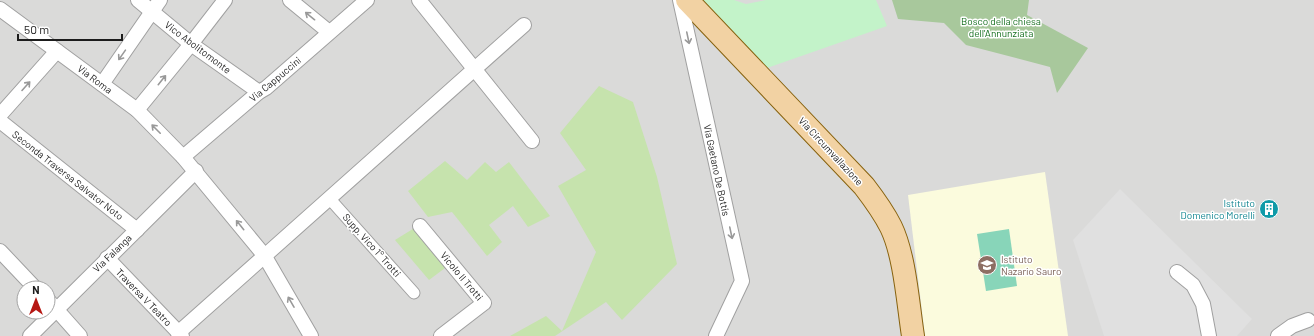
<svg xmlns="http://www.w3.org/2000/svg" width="1314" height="336" viewBox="0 0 1314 336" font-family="Barlow,sans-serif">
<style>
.residential{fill:#dadad9;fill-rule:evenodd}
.education{fill:#fbfbdd}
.grass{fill:#c6e3ad}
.forest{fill:#a8c89c}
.park{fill:#c3f3c9}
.pitch{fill:#88d5b9}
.parking{fill:#e0e0e0}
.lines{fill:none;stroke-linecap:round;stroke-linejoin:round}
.pedestrian-casing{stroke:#a0a0a0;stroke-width:13}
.minor-casing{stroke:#a0a0a0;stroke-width:16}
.primary-casing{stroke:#87620e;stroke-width:24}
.pedestrian{stroke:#fff;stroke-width:11}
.minor{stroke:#fff;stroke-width:14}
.primary{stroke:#f2d2a3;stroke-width:22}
.oneway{stroke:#999}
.labels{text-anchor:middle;stroke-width:3;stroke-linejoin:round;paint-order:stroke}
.park-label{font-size:10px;fill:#166f1f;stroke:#fff}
.street-label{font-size:10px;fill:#1c1c1c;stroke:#fff}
.culture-label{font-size:10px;fill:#0d838f;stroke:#fff;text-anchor:end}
.education-label{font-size:10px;fill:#785e54;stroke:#fff;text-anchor:start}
</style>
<rect width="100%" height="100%" fill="#edeae3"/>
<!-- residential -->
<path class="residential" d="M0,0H1314V336H0ZM24,288H48V312H24Z"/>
<!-- education -->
<polygon class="education" points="1045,172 1068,336 925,336 908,195"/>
<!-- grass -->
<g class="grass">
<polygon points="599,86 633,102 657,177 677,264 622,320 606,302 555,336 510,336 546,316 562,331 596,252 558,186 586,170 560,133"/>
<polygon points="445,161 467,180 485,162 496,172 509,162 550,216 528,227 513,206 489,225 502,242 487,256 452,212 428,217 408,191"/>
<polygon points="416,227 449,265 429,280 395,240"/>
</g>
<!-- forest -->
<polygon class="forest" points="892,0 1029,0 1027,15 1088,48 1057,93 1050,67 966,45 944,23 898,19"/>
<!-- park -->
<polygon class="park" points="703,0 734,0 746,4 766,0 876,0 887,26 767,68"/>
<!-- pitch -->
<polygon class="pitch" points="1009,229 1017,286 986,291 977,234"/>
<!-- parking -->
<polygon class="parking" points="1120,189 1252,319 1237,336 1104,336 1073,240"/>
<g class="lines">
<!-- pedestrian casing -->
<g class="pedestrian-casing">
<polyline id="pedestrian" points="329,198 414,293"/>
</g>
<!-- minor casing -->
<g class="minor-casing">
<g id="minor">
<polyline points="138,0 191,44 259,92"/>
<polyline points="290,0 329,32"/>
<polyline points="419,0 532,141"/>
<polyline points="680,0 742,281 716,336"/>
<polyline points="0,9 137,110 183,157 264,255 311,336"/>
<polyline points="102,84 160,0"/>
<polyline points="137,110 191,44 225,0"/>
<polyline points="0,115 57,51"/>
<polyline points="0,121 137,230"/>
<polyline points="183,157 259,92 266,88 367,0"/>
<polyline points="420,226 484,303 441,336"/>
<polyline points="0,251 35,288"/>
<polyline points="107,258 182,336"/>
<polyline points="1177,272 1193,285 1203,304 1209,336"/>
<polyline points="48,300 80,336"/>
<polyline points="178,333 524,25"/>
<polyline points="30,336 196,171"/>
<polyline points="1278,336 1292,326 1308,320"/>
</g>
</g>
<!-- primary casing -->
<g class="primary-casing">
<path id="primary" d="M687,0L864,186C874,199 884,213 891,227C905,256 908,304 913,336"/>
</g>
<!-- pedestrian -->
<use href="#pedestrian" class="pedestrian"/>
<!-- minor -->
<use href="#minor" class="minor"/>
<!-- primary -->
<use href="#primary" class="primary"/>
</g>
<!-- one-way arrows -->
<defs><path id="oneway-shaft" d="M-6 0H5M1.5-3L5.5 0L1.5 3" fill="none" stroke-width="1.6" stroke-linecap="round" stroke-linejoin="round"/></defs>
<g class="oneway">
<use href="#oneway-shaft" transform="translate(310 16) rotate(-141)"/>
<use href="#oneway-shaft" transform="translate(688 38) rotate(78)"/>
<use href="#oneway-shaft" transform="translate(122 55) rotate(125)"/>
<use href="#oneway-shaft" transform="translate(162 80) rotate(-51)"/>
<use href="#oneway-shaft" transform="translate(26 86) rotate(-48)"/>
<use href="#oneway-shaft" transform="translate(156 129) rotate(-135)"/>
<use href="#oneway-shaft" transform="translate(240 225) rotate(-129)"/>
<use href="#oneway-shaft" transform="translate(731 233) rotate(78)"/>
<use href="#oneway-shaft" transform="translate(291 302) rotate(-120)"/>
</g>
<!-- icons -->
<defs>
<g id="building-disc" transform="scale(1)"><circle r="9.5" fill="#0f9aa8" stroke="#fff"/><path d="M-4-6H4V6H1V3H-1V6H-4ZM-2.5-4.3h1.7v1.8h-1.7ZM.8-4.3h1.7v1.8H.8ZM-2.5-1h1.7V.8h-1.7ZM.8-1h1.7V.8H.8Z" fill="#fff"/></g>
<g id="school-disc" transform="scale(1)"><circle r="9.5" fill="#8d6e63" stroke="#fff"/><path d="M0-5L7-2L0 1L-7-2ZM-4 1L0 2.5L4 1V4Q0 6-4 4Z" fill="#fff"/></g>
</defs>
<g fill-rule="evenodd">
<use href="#building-disc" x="1269" y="209"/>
<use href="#school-disc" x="987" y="265"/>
</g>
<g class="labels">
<!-- park labels -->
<g class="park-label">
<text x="1001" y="25">Bosco della chiesa<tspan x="1001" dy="12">dell'Annunziata</tspan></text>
</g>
<!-- street labels -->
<g class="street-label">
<text transform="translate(198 47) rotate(37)" y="4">Vico Abolitomonte</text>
<text transform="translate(95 79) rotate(37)" y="4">Via Roma</text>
<text transform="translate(275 79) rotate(-40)" y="4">Via Cappuccini</text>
<text transform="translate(831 151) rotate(47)" y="4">Via Circumvallazione</text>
<text transform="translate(717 170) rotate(78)" y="4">Via Gaetano De Bottis</text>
<text transform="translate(68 175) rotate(38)" y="4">Seconda Traversa Salvator Noto</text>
<text transform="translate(372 245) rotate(48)" y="4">Supp. Vico 1° Trotti</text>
<text transform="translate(112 253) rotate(-44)" y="4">Via Falanga</text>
<text transform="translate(462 276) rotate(50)" y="4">Vicolo II Trotti</text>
<text transform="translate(144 297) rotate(46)" y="4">Traversa V Teatro</text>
</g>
<!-- culture labels -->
<g class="culture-label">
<text x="1255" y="207">Istituto<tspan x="1255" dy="12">Domenico Morelli</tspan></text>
</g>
<!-- education labels -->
<g class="education-label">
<text x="1001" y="263">Istituto<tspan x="1001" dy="12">Nazario Sauro</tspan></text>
</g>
</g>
<!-- north arrow -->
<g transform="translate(36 300)"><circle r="19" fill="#ffffff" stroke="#a4a4a4"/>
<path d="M0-3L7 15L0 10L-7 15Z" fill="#b61713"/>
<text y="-6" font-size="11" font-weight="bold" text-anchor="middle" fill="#1c1c1c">N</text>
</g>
<!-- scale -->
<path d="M18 34v6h104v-6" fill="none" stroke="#1c1c1c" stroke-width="2"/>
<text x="24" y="34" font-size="12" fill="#1c1c1c" stroke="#ffffff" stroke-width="3" paint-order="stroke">50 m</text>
</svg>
